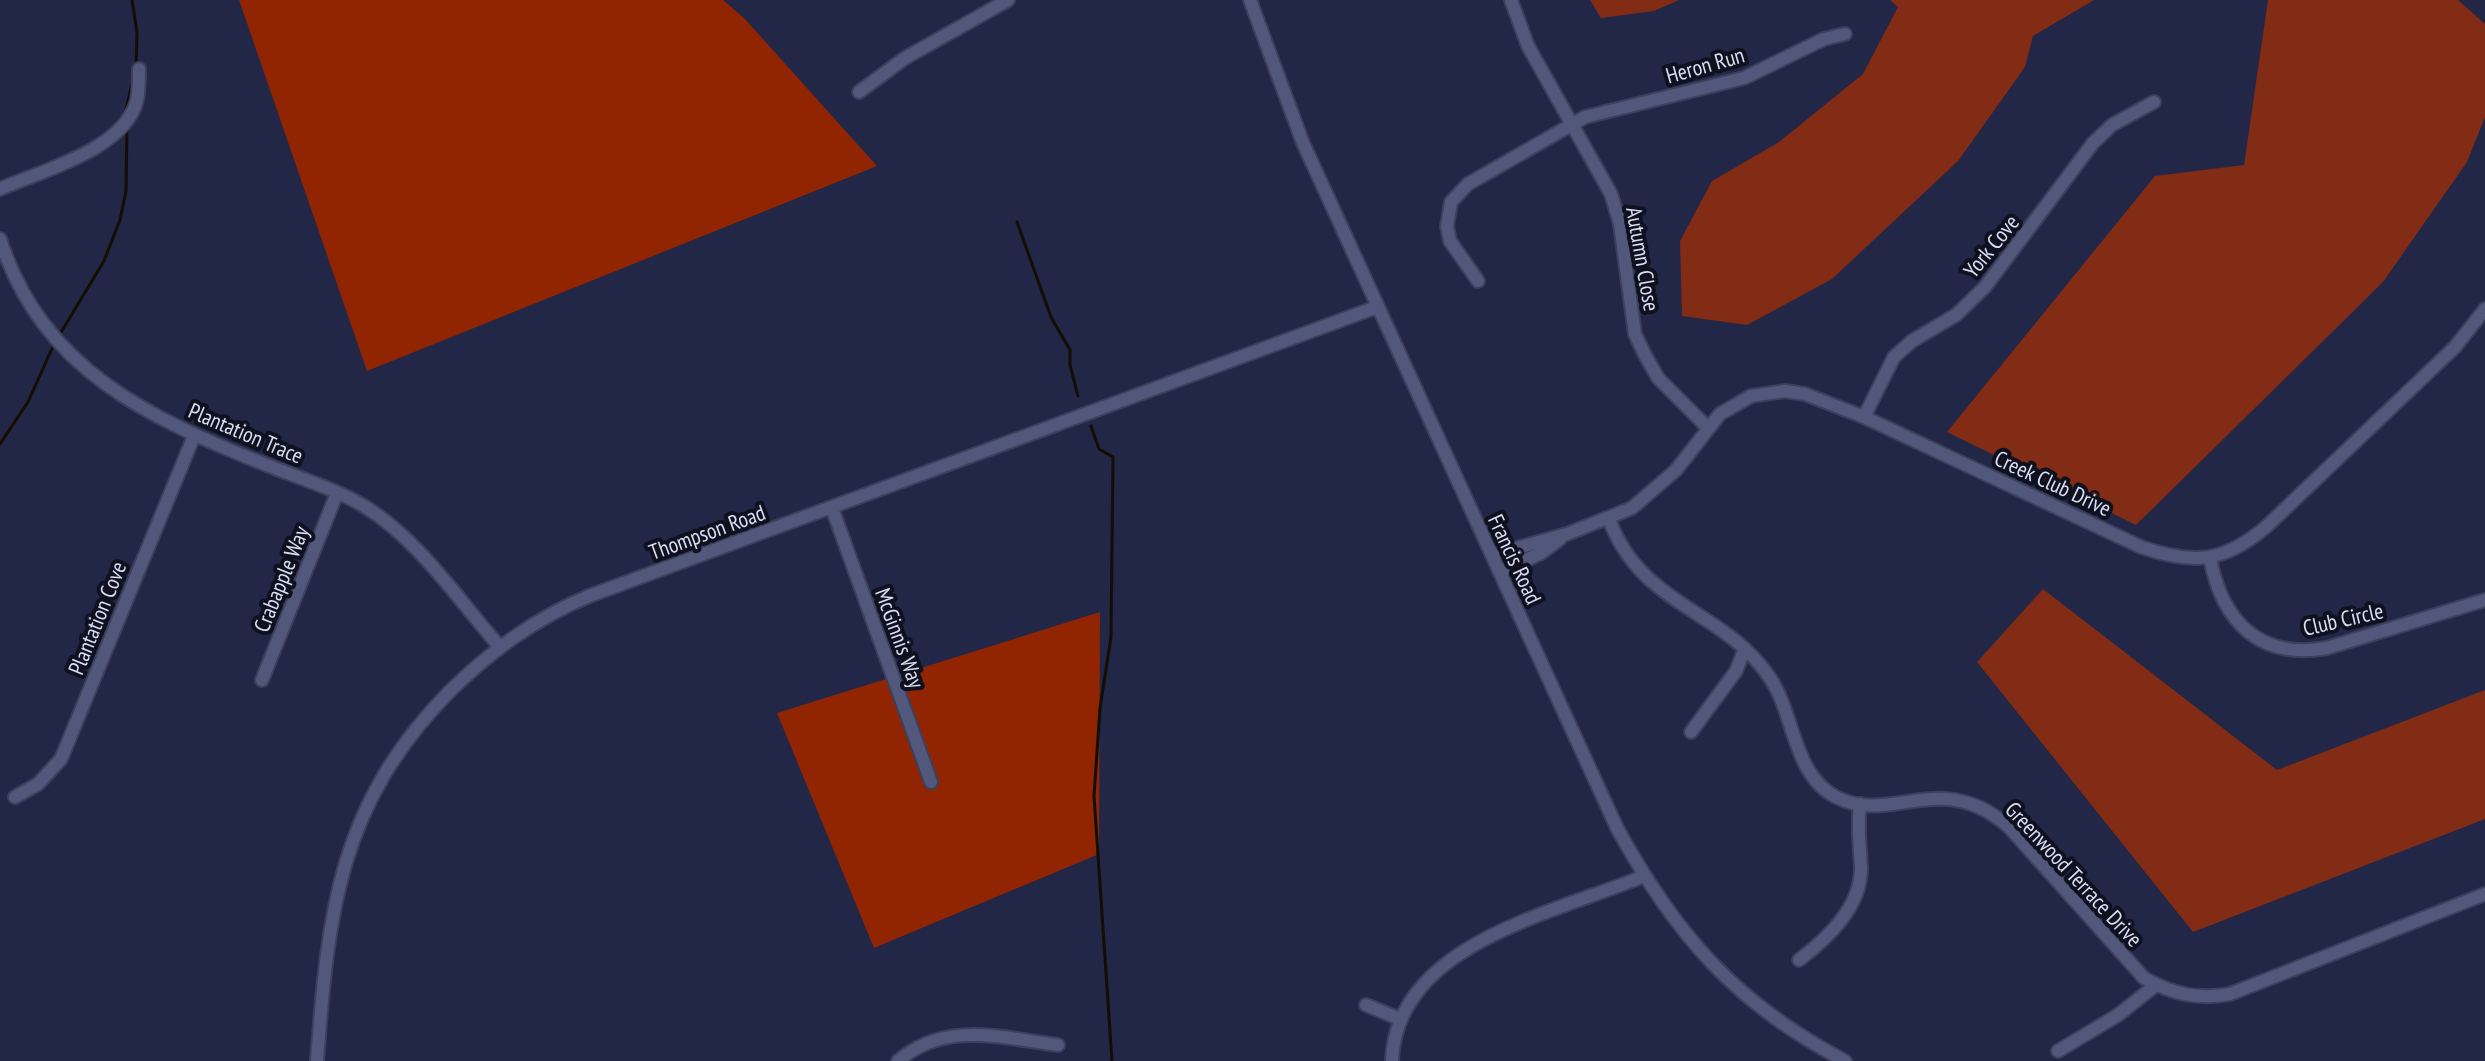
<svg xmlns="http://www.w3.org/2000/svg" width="2485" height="1061" viewBox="0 0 2485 1061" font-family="'PT Sans Narrow',sans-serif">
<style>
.green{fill:#822c15}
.forest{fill:#912501}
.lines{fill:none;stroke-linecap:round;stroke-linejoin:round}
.stream{stroke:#120e01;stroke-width:3}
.minor-casing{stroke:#3d405c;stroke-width:16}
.minor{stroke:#51587c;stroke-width:12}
.labels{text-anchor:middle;stroke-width:8;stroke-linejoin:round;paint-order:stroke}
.street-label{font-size:22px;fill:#dadef4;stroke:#0f111f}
</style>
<rect width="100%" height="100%" fill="#222647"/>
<!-- green -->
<g class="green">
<polygon points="1590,0 1679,0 1654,11 1601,18"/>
<polygon points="1890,0 2094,0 2033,36 2025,67 1958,161 1832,279 1747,325 1682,316 1680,241 1712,181 1779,142 1863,74 1898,7"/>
<polygon points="2268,0 2458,0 2485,24 2485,117 2467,162 2383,282 2136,525 1947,432 2155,176 2244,165"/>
<polygon points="2043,589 2277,770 2485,690 2485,819 2193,932 1977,662"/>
</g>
<!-- forest -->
<g class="forest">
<polygon points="239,0 723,0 745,19 877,166 367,371"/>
<polygon points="1100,612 1099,854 874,948 777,713"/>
</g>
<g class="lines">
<!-- stream -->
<g class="stream">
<polyline points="132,0 137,32 136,68"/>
<polyline points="126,110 133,79"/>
<polyline points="1017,222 1051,317 1070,350 1070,365 1078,396"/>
<polyline points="60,334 104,261 120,220 126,191 127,126"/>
<polyline points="1091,426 1099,449 1113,457 1111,637 1100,708 1094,796 1112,1061"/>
<polyline points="0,444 28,402 54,344"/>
</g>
<!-- minor casing -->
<g class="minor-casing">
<g id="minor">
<path d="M1250,0L1303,143L1617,828C1675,934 1736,1004 1845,1061"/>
<polyline points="1511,0 1528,46 1611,194 1620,224 1635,334 1645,355 1658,378 1707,427"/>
<polyline points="859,92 905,58 1008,0"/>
<path d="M0,189C40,171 125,150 137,100C139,91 139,79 139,69"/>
<path d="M0,239C43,371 149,418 269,466C300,478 335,489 364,506C418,539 458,599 499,646"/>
<polyline points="1478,281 1450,241 1447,226 1451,202 1468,184 1585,117 1744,78 1824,39 1845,34"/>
<polyline points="1864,417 1894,357 1912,341 1956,315 1985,287 2093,143 2112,125 2154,102"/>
<polyline points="832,508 931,782"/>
<path d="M1609,519C1642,608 1723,608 1770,678C1795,715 1793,775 1836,797C1891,826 1941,767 2009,827L2144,978C2172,994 2198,1000 2230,994L2485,894"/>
<path d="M1492,555L1567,534L1632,508L1676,470L1720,414L1751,396L1785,391L1805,394L1864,417L2141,547C2193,565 2224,563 2267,526L2455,347L2485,309"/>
<path d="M2210,558C2222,621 2259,660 2327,648L2485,600"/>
<polyline points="1500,572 1541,553 1560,539"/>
<polyline points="262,680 337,493"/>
<polyline points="1691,732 1736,671 1744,651"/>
<polyline points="15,797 38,784 61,759 194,436"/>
<path d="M1799,960C1828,938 1861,907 1861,868C1860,846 1857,826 1860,804"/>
<polyline points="1366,1005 1400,1019"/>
<polyline points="2058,1051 2118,1015 2156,985"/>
<path d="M317,1061C328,912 339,804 449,692C491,651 534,619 589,596L1377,307"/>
<path d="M898,1061C946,1020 1002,1038 1058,1045"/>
<path d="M1392,1061C1396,943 1556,913 1644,876"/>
</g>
</g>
<!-- minor -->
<use href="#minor" class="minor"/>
</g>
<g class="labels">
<!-- street labels -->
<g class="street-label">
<text transform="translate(1705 65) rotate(-16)" y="8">Heron Run</text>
<text transform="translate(1991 246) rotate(-51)" y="8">York Cove</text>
<text transform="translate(1643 259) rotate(80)" y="8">Autumn Close</text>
<text transform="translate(246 433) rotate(23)" y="8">Plantation Trace</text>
<text transform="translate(2053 483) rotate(25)" y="8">Creek Club Drive</text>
<text transform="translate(707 532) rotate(-20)" y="8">Thompson Road</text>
<text transform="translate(1515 559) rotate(65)" y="8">Francis Road</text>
<text transform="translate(281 579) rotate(-68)" y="8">Crabapple Way</text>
<text transform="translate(97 618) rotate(-68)" y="8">Plantation Cove</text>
<text transform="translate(2343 619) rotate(-13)" y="8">Club Circle</text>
<text transform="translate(900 638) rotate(70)" y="8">McGinnis Way</text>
<text transform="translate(2074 874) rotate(47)" y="8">Greenwood Terrace Drive</text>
</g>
</g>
</svg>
